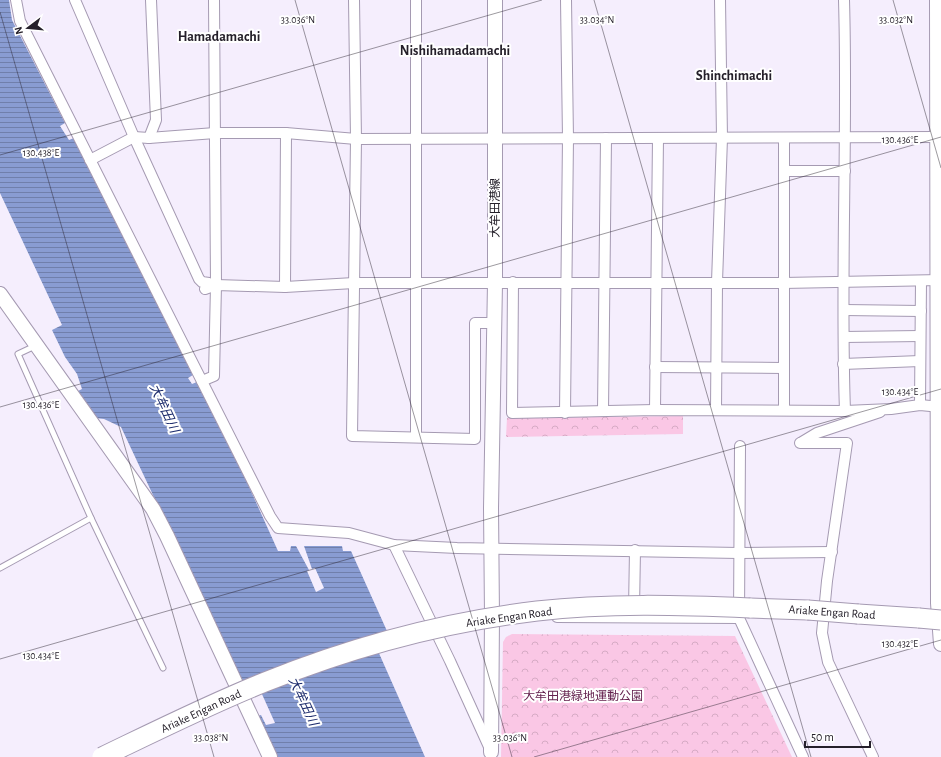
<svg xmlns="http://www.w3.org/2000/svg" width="941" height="757" viewBox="0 0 941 757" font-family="'Alegreya Sans','Noto Sans JP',sans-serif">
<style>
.park{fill:url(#park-crowns)}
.water{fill:url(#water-rules)}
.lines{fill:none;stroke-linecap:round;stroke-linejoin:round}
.lane-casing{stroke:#a59ab2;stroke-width:7}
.street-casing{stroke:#a59ab2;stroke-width:12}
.secondary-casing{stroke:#a59ab2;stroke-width:16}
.highway-casing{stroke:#a59ab2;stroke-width:21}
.lane{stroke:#fff;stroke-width:5}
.street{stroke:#fff;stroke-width:10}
.secondary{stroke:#fff;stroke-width:14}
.highway{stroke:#fff;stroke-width:19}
.highway-bridge-casing{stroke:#a59ab2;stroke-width:21;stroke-linecap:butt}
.highway-bridge{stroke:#fff;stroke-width:19}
.ticks{fill:none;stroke:#25202a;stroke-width:1;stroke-opacity:0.45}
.labels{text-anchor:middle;stroke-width:4;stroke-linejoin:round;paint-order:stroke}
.street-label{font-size:12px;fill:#25202a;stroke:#fff}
.park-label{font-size:12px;fill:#64214e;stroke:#fff}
.water-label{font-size:13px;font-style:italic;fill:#1f2e6e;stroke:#fff}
.quarter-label{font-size:14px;font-weight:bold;fill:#25202a;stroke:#fff}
.ticks-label{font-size:10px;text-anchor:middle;fill:#25202a;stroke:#fff;stroke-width:4;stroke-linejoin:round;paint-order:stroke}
</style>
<defs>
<pattern id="park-crowns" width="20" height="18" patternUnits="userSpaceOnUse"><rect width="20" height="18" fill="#fac7e5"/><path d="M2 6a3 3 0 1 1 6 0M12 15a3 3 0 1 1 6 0" fill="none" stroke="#d6abc5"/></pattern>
<pattern id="water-rules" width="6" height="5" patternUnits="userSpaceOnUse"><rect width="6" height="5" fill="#899cd2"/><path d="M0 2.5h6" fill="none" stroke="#707fab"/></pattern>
</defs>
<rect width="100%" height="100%" fill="#f5eefd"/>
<!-- park -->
<g class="park">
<polygon points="683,416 683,434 506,437 507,418"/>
<polygon points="512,634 735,636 792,757 501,757 503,642 506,637"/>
</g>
<!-- water -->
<polygon class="water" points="0,0 9,0 12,20 65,123 60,126 69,140 74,138 193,375 188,378 192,384 197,382 237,460 278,551 290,551 291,546 296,546 309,570 307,571 316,592 324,588 315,568 312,569 304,546 342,546 343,551 351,551 387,631 378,651 425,757 276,757 257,716 261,715 266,725 275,723 261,692 253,696 239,678 121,427 104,419 95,418 76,392 82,389 77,374 65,357 52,330 62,325 0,193"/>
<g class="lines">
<!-- lane casing -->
<g class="lane-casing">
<g id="lane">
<polyline points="35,346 18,354 91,518 163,668"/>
<polyline points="0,568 91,518"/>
</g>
</g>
<!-- street casing -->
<g class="street-casing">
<g id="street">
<polyline points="16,0 20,21 270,516 278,528 349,533 394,545 457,548 739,553 832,552"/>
<polyline points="75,0 134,137 199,279 202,282 209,283 205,289 216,285 285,287 354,283 783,283 941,280"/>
<polyline points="354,0 356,139 352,436 475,439 475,323 494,323"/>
<polyline points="416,0 416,437"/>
<path d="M844,0C848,137 840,274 845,411"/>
<polyline points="149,138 156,120 151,0"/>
<polyline points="90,160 134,137 149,138 215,133 286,133 356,139 941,137"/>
<polyline points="785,171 845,171"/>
<polyline points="513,282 512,413 655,410 845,411 891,409 920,405 941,407"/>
<polyline points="285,287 286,133"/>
<polyline points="844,310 921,311"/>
<polyline points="844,337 920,336"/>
<polyline points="843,364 920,361"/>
<polyline points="655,367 783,368"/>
<polyline points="202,381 214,376 216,285 214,0"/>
<polyline points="920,405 921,281"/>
<polyline points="655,410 658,138"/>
<polyline points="716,410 717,282 722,138 720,0"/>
<polyline points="784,410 784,138"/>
<polyline points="603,411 606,138"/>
<polyline points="565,413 568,138 566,0"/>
<polyline points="802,442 817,433 880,412"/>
<polyline points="800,443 847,443 827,581 822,633 828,662 873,757"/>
<polyline points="740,446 739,618 803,757"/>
<polyline points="394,545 450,661 490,749"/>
<polyline points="634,609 635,550"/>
<polyline points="557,617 739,618"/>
</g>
</g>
<!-- secondary casing -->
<g class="secondary-casing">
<g id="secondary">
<polyline points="937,0 938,603 941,644"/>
<polyline points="0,294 153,509 167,536 270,757"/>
<polyline points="491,752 492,616 491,508 495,283 495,0"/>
</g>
</g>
<!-- highway casing -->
<g class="highway-casing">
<g id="highway">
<polyline points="750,608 808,610"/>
<polyline points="858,614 919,618"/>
</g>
</g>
<!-- lane -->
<use href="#lane" class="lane"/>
<!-- street -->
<use href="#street" class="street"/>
<!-- secondary -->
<use href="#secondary" class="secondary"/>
<!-- highway -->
<use href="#highway" class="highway"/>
<!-- highway-bridge casing -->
<g class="highway-bridge-casing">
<g id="highway-bridge">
<polyline points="808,610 858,614"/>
<polyline points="919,618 941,620"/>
<path d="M102,757C156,731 210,704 265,682C352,647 444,622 537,611C608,603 679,605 750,608"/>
</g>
</g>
<!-- highway-bridge -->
<use href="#highway-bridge" class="highway-bridge"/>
</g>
<!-- ticks -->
<path class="ticks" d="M295,0L512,757M594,0L811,757M893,0L941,168M0,12L214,757M0,155L542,0M0,407L941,137M0,659L941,389M534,757L941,640"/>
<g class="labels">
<!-- street labels -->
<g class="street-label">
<text transform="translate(495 208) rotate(-90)" y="4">大牟田港線</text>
<text transform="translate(832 612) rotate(4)" y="4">Ariake Engan Road</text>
<text transform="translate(509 617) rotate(-8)" y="4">Ariake Engan Road</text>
<text transform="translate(201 711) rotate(-25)" y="4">Ariake Engan Road</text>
</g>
<!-- park labels -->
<g class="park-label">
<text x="583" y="700">大牟田港緑地運動公園</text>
</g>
<!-- water labels -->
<g class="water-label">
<text transform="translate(165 408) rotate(65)" y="5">大牟田川</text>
<text transform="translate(304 701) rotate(65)" y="5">大牟田川</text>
</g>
<!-- quarter labels -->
<g class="quarter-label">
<text x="219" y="41">Hamadamachi</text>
<text x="455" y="55">Nishihamadamachi</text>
<text x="734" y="80">Shinchimachi</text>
</g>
</g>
<g class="ticks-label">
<text x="298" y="23">33.036°N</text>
<text x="597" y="23">33.034°N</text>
<text x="896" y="23">33.032°N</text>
<text x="900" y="143">130.436°E</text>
<text x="41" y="156">130.438°E</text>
<text x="900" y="395">130.434°E</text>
<text x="41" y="408">130.436°E</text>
<text x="900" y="647">130.432°E</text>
<text x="41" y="659">130.434°E</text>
<text x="211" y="741">33.038°N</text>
<text x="510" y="741">33.036°N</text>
</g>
<!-- north arrow -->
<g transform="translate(28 28) rotate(254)" stroke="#ffffff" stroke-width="3" paint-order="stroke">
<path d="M0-3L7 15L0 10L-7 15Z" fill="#25202a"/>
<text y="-6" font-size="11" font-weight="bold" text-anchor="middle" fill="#25202a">N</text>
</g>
<!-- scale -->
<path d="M805 741v6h65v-6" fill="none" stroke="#25202a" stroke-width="2"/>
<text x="811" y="741" font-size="12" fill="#25202a" stroke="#ffffff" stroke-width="3" paint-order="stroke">50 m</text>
</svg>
